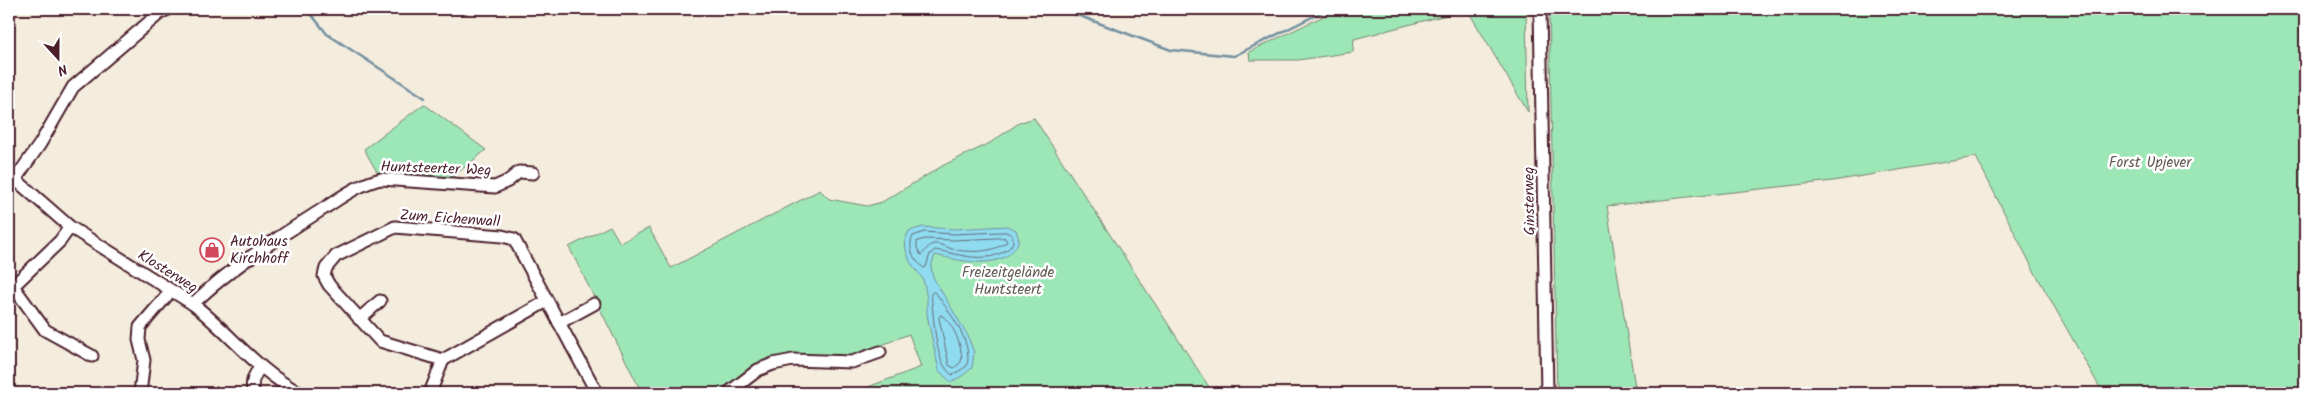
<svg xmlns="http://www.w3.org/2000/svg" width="2314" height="402" viewBox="0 0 2314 402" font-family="Kalam,sans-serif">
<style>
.green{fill:#9de7b6;stroke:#748370}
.water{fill:#8fdbef;stroke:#7390a1}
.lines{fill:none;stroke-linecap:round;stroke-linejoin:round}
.shore{stroke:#666a79;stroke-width:1}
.stream{stroke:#7390a1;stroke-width:2.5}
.minor-casing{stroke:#4a1f2b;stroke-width:15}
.minor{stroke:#fff;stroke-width:11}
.labels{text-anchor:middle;stroke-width:5;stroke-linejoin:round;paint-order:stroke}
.park-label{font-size:15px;fill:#635b55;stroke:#fff}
.street-label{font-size:15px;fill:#4a1f2b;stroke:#fff}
.poi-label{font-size:15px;fill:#4a1f2b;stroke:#fff;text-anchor:start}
</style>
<rect width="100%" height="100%" fill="#f4ecdd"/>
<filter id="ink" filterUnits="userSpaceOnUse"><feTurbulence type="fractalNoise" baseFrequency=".02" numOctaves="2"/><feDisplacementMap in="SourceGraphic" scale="10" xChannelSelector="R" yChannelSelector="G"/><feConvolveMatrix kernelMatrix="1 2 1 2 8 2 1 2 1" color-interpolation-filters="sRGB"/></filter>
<g filter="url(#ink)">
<!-- green -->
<g class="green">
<polygon points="1338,9 1456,9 1458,12 1354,39 1353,52 1298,60 1250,60 1249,52"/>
<polygon points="1467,9 1526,9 1528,112"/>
<polygon points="1549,9 2305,9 2305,393 2103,393 2033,269 1976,157 1833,181 1607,206 1636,393 1557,393"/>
<polygon points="424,104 486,150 444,184 381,179 364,149"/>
<polygon points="1034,118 1213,393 852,393 921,367 909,334 855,356 794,355 773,359 752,368 716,393 642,393 569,247 610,226 620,243 649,228 671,268 820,190 829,199 867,206 882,202 944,165 990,143 1019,123"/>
</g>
<!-- water -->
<path class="water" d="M1007,226L1016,230L1019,240C1007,273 961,261 935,255L931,267L933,277L968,336L974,353L972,368L962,376L951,382L939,371L927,315V298L923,279L910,262L906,250L905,240L909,231L923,227L953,229Z"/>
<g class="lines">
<!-- shore -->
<g class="shore">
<path d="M1006,232L1012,235C1014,241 1013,245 1008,249C986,265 959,254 935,250L930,254L926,267L924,268C914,260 907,249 913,236L924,232L953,234Z"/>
<path d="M1005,238L1007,242C992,253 970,253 952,249C946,247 939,243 933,244C927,246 925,252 921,255L917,248V241L925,239L953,240Z"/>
<path d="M933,292L936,293C949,313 973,340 967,366L953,375C934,366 934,313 931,294Z"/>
<path d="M941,315C953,322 964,349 961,362L954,368L949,365L939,318Z"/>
</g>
<!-- stream -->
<g class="stream">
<polyline points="307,9 327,34 425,98"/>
<polyline points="1061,9 1171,50 1234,56 1328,9"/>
</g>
<!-- minor casing -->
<g class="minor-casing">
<g id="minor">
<polyline points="1540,9 1547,393"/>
<path d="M15,179L70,227L193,304C230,333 258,372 300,393"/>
<polyline points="9,188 40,144 73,87 160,13 168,9"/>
<polyline points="13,286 45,330 92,356"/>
<polyline points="9,290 60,241 70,227"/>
<path d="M193,304C227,270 282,235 323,209C342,197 359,184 381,179L495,187L508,181L519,172L533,173"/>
<polyline points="359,319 380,301"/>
<polyline points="559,323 594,304"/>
<polyline points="443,360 547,301"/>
<polyline points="140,393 144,360 139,340 140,327 171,291"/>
<path d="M254,393C250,384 254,374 261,367"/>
<polyline points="430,393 443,360 380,341 329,285 324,276 326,268 336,256 395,227 502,236 514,239 597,393"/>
<polyline points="728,393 758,370 773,364 793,360 852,362 880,352"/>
</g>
</g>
<!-- minor -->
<use href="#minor" class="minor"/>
</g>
</g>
<!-- icons -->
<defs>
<g id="shop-ring" transform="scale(1.25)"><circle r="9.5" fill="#fff" stroke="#d1495b" stroke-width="1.5"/><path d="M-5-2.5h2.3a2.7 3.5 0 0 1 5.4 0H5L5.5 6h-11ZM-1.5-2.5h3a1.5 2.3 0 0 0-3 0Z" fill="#d1495b"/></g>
</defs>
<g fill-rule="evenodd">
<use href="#shop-ring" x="212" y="250"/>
</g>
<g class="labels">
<!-- park labels -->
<g class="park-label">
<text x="2150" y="167">Forst Upjever</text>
<text x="1008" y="277">Freizeitgelände<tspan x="1008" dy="17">Huntsteert</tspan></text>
</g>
<!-- street labels -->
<g class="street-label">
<text transform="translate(436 168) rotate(2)" y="5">Huntsteerter Weg</text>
<text transform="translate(1529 201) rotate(-91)" y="5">Ginsterweg</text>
<text transform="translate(450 218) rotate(4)" y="5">Zum Eichenwall</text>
<text transform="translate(168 271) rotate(32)" y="5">Klosterweg</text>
</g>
<!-- poi labels -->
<g class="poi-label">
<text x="230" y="246">Autohaus<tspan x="230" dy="17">Kirchhoff</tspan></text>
</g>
</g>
<!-- margin -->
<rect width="2314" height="402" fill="none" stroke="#fff" stroke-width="30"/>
<rect x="15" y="15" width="2284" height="372" fill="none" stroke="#4a1f2b" stroke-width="2" filter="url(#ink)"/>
<!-- north arrow -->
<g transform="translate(58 58) rotate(159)" stroke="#ffffff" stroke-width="4" paint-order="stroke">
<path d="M0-4L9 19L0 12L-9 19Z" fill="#4a1f2b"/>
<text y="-8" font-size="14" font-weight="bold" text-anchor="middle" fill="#4a1f2b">N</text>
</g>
</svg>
